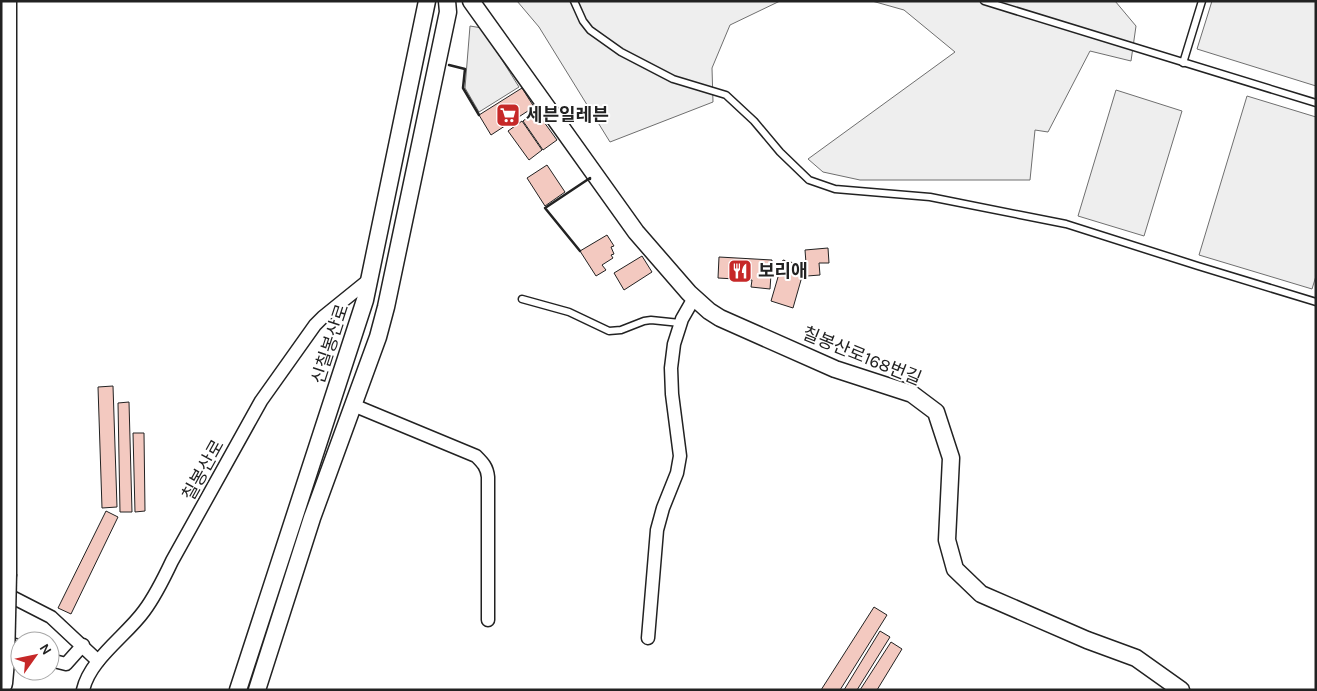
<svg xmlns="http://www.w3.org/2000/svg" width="1317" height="691" viewBox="0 0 1317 691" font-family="Karla,'Noto Sans KR',sans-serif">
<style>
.green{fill:#eee;stroke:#6f6f6f}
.parking{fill:#ededed;stroke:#6f6f6f}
.building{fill:#f3c9c0;stroke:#222}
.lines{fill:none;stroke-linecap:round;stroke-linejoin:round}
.service-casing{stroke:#222;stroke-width:9}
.minor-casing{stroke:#222;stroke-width:15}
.tertiary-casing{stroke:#222;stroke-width:19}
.motorway-casing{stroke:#222;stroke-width:25}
.service{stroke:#fff;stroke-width:6}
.minor{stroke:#fff;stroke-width:12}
.tertiary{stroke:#fff;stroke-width:16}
.motorway{stroke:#fff;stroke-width:22}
.motorway-bridge-casing{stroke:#222;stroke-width:25;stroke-linecap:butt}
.motorway-bridge{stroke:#fff;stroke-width:22}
.wall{stroke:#222;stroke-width:2.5}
.labels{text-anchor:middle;stroke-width:4;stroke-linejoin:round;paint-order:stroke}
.poi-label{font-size:18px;font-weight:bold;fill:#222;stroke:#fff;text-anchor:start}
.street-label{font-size:18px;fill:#222;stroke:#fff}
</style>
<rect width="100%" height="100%" fill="#fff"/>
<!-- green -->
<g class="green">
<polygon points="517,1 780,1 730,25 712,68 713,102 610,142 539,27"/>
<polygon points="872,1 1115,1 1136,26 1131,61 1090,51 1048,132 1035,130 1030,180 860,180 823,172 808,159 955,52 904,10"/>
<polygon points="1212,1 1316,1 1316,86 1197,49"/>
<polygon points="1116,90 1182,111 1144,236 1078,216"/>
<polygon points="1247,96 1316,117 1316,276 1312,289 1199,255"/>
</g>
<!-- parking -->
<polygon class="parking" points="470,26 482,28 519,87 479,112 465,88"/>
<!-- building -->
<g class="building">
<polygon points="522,88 534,107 491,135 479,115"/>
<polygon points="536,111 557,140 543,150 523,121"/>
<polygon points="522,121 542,150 529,160 508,131"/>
<polygon points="547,165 565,192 545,206 527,178"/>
<polygon points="607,235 614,246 611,247 614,254 611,255 613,258 602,265 606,270 596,276 580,251"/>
<polygon points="828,248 829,263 819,263 820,275 807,276 805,250"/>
<polygon points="642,256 652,272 624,290 614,273"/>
<polygon points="719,257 772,260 770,289 751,287 752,280 718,278"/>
<polygon points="783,260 805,266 793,308 771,301"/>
<polygon points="113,386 117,507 102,508 98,387"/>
<polygon points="129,402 132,512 120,512 118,403"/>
<polygon points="133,433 144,433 145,511 135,512"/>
<polygon points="106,511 118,517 71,614 58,608"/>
<polygon points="874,607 887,615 840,690 821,690"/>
<polygon points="880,631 890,637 857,690 844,690"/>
<polygon points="891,642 902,649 877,690 860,690"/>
</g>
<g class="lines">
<!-- service casing -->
<g class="service-casing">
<g id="service">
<polyline points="574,1 583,21 590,30 621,52 673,79 726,95 754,121 780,152 809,180 835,189 930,197 1066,224 1198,266 1316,302"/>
<polyline points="984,1 1316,103"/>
<polyline points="1183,63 1202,1"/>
<polyline points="522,299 569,312 609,331 621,330 644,321 651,320 680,323"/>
</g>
</g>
<!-- minor casing -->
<g class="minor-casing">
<g id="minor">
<path d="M353,405L476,456C483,463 487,467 488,477V620"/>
<polyline points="1,595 10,596 51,617 98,661"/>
<polyline points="648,638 657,530 663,508 677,473 680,456 672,394 671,368 674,344 682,319 694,298"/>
<polyline points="1,642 20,646"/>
<polyline points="50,660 66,664 83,645"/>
<path d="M83,690C90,659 126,636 144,611C156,595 164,578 172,561L261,401L315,325L323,317L370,279"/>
</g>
</g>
<!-- tertiary casing -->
<g class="tertiary-casing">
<g id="tertiary">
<polyline points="471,1 636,232 689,293 709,311 720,318 835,369 912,394 936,412 951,458 947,540 955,569 981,594 1087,640 1136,658 1181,690"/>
<polyline points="238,690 365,300 427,1"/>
<polyline points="257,690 312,518 378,337 386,307 448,12 447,1"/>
</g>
</g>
<!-- motorway casing -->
<g class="motorway-casing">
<g id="motorway">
<polyline points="5,1 5,574"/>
<polyline points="1,683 3,661"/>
</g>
</g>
<!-- service -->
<use href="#service" class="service"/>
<!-- minor -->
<use href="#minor" class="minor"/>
<!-- tertiary -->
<use href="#tertiary" class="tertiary"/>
<!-- motorway -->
<use href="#motorway" class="motorway"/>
<!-- motorway-bridge casing -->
<g class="motorway-bridge-casing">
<polyline id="motorway-bridge" points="3,661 5,574"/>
</g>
<!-- motorway-bridge -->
<use href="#motorway-bridge" class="motorway-bridge"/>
<!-- wall -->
<g class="wall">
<polyline points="449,65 465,69 463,88 479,115"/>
<polyline points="580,251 545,208 590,178 590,179"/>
</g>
</g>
<!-- icons -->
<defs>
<g id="supermarket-square" transform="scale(1.25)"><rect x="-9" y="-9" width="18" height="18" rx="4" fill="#c62828" stroke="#fff"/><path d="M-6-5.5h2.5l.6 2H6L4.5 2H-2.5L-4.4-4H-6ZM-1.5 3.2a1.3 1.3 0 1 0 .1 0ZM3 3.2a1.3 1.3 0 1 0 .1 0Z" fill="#fff"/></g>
<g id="restaurant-square" transform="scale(1.25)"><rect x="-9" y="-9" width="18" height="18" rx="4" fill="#c62828" stroke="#fff"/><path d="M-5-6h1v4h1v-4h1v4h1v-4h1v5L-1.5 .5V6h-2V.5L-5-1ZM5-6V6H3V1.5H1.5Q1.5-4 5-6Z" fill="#fff"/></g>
</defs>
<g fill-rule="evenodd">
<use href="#supermarket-square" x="508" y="115"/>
<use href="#restaurant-square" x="740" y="271"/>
</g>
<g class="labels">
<!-- poi labels -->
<g class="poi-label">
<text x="526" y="121">세븐일레븐</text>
<text x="758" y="277">보리애</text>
</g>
<!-- street labels -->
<g class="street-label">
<text transform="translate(330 344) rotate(-72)" y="6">신칠봉산로</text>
<text transform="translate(862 356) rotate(22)" y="6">칠봉산로168번길</text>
<text transform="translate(203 470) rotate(-61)" y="6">칠봉산로</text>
</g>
</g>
<!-- border -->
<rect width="1317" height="691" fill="none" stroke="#222222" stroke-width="5"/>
<!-- north arrow -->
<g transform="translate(35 656) rotate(57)"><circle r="24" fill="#ffffff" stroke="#a7a7a7"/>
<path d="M0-4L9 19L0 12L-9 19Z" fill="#c62828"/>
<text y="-8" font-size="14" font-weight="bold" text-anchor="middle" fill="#222222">N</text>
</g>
</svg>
